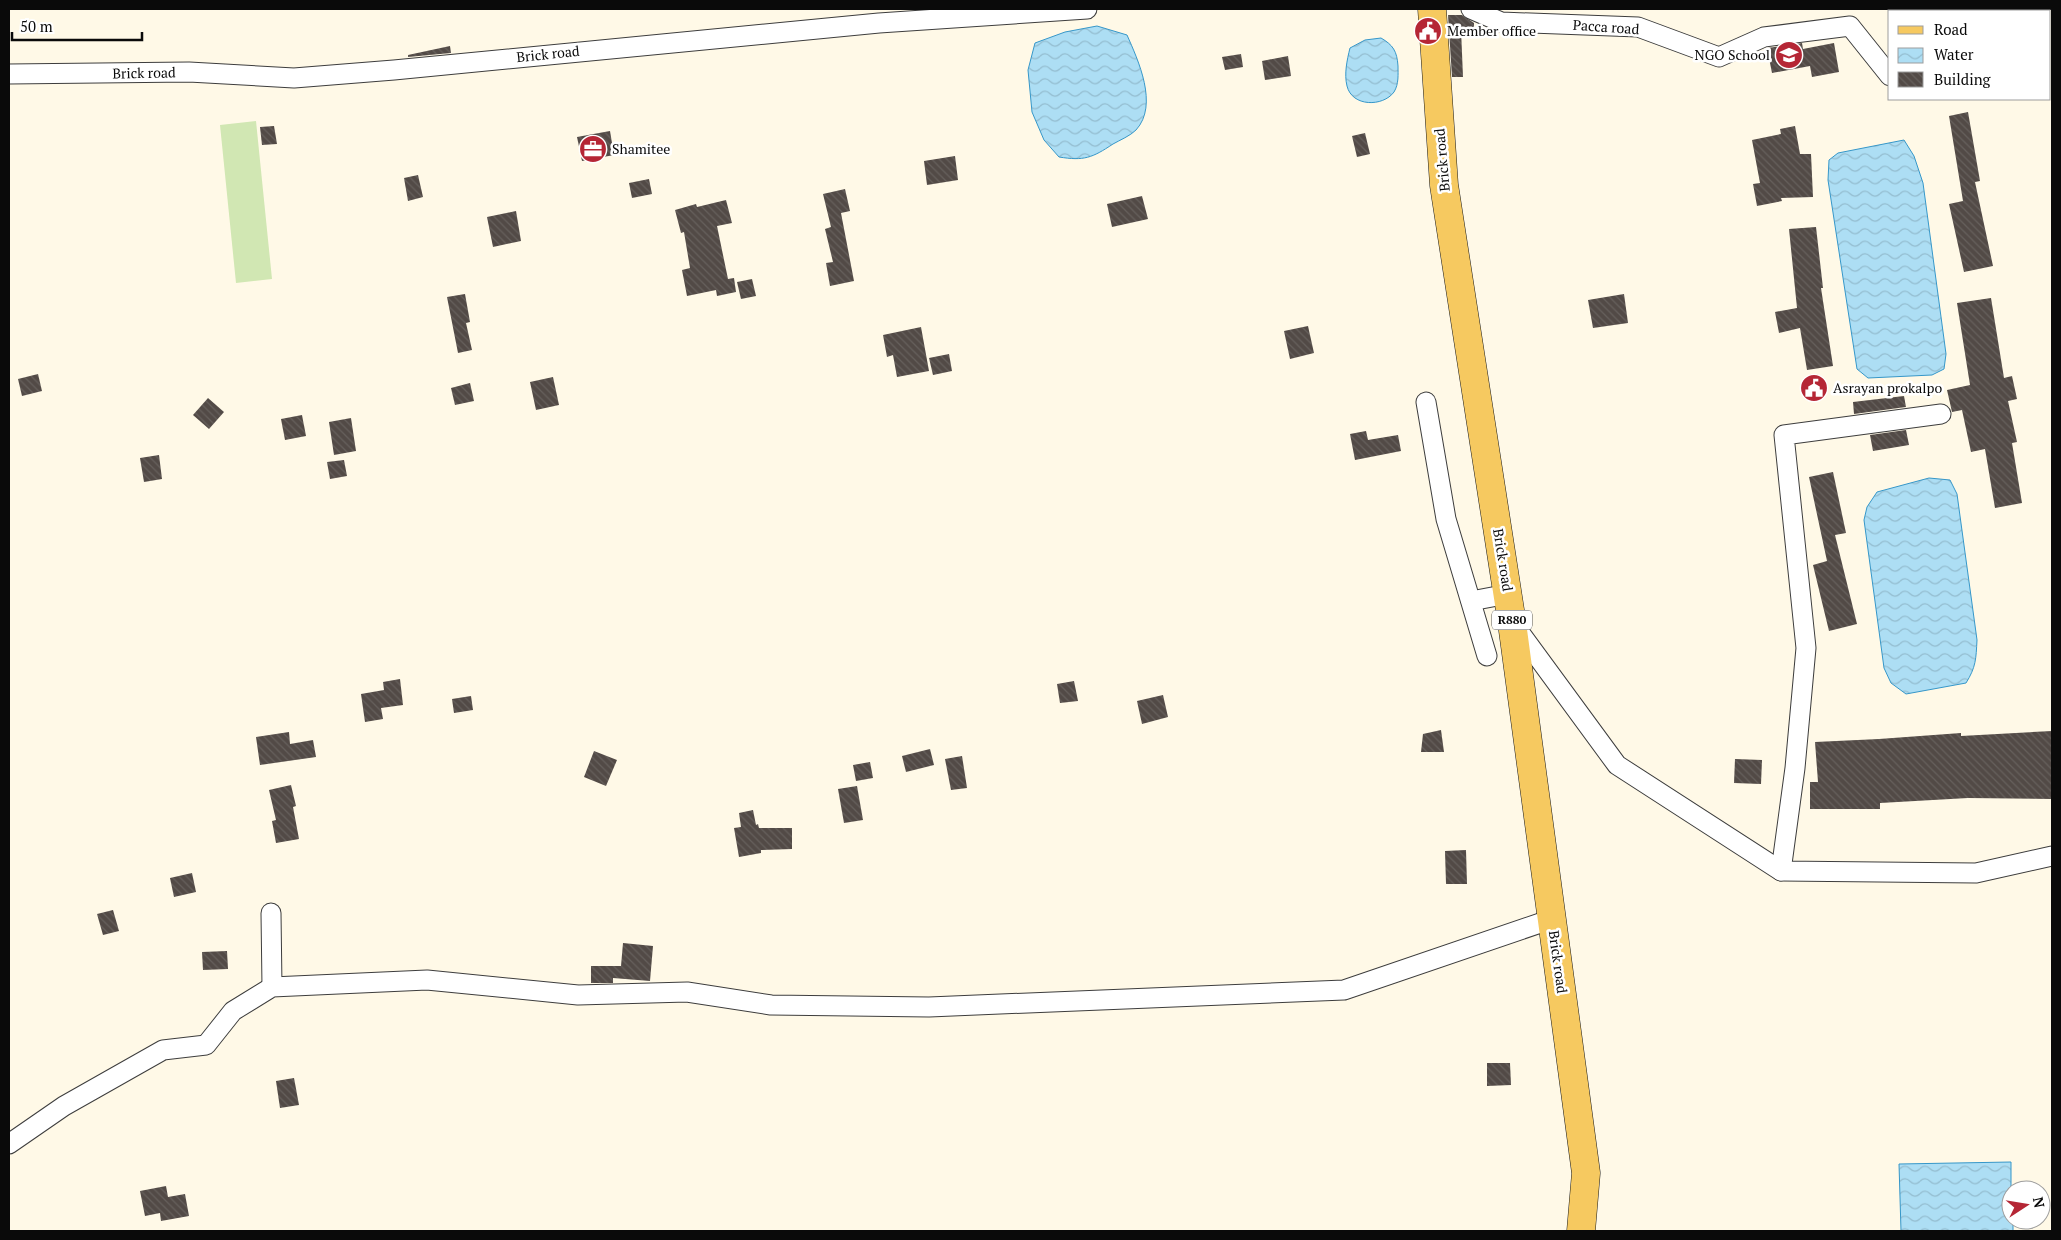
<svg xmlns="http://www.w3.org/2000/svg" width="2061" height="1240" viewBox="0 0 2061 1240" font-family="'PT Serif',serif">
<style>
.grass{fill:#d1e7b3}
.water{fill:url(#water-waves);stroke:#3697c9}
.building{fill:url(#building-back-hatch)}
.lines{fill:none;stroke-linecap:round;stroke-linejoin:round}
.street-casing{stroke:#3d3d3d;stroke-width:21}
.primary-casing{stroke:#1b1b1b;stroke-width:29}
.street{stroke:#fff;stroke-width:19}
.primary{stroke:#f6c960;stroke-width:28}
.labels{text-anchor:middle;stroke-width:5;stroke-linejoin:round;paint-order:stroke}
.shield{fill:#fff;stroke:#545454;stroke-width:1}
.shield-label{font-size:12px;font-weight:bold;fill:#0a0a0a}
.street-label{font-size:14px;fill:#0a0a0a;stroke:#fff}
.poi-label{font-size:14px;fill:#0a0a0a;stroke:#fff;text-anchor:start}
</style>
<defs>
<pattern id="water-waves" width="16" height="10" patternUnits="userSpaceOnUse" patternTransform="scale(1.25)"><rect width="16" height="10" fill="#addef4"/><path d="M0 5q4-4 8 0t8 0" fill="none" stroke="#94bdd0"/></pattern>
<pattern id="building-back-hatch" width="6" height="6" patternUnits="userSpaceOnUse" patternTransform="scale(1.25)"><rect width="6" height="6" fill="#524a46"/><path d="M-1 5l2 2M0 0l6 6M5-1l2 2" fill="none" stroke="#66605c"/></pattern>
</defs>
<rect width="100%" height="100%" fill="#fff9e7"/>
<!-- grass -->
<polygon class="grass" points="256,121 272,279 236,283 220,125"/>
<!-- water -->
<g class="water">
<path d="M1097,26L1127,35C1138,60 1159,105 1136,130C1130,136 1120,140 1113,144C1092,158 1084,161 1059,157L1044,140L1032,112L1028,70L1035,43L1065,32Z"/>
<path d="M1381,38C1393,45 1397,51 1398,66C1398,74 1399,84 1394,92C1383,107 1352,107 1347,86C1344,74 1347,60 1350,48L1365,40Z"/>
<polygon points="1904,140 1914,156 1923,183 1946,354 1944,369 1932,375 1868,378 1857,369 1828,180 1829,160 1838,153"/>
<path d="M1929,478L1950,480L1957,494L1977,640C1976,659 1976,667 1966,683L1906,694L1891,683L1884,668L1864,520L1867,507L1877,492Z"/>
<polygon points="2011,1162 2011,1220 2013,1220 2013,1231 1901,1231 1899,1164"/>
</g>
<!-- building -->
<g class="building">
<polygon points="1448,15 1462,15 1474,23 1474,29 1461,29 1463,77 1452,77"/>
<polygon points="1802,43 1803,49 1834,43 1839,72 1812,77 1810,66 1772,73 1767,48"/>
<polygon points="450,46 451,53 408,57 408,55"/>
<polygon points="1241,54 1243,67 1225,70 1222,57"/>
<polygon points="1288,56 1291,76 1265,80 1262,61"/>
<polygon points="1968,112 1980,181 1975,182 1993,266 1964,272 1949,204 1963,201 1949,116"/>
<polygon points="274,126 277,144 262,145 260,127"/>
<polygon points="1795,126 1800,154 1811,154 1813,197 1781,198 1782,201 1757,206 1753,184 1760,183 1752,140 1781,134 1780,129"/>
<polygon points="610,131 614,155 582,161 577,137"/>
<polygon points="1365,133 1370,154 1357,157 1352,136"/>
<polygon points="955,156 958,180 927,185 924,161"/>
<polygon points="418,175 423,197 408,201 404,178"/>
<polygon points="649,179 652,194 632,198 629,183"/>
<polygon points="845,189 850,211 841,213 854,281 830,286 826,263 833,262 825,229 831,227 823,194"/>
<polygon points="1142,196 1148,219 1112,227 1107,204"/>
<polygon points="726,200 732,223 717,226 728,279 734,278 736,292 717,296 716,290 687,296 682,270 690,268 684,232 681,233 675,210 696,204 697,207"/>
<polygon points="516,211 521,241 493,247 487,217"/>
<polygon points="1816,227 1823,288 1821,288 1833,366 1807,370 1800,328 1779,333 1775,312 1797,308 1789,229"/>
<polygon points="752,279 756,296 741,299 737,282"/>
<polygon points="465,294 470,322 466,323 472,350 458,353 447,297"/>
<polygon points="1624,294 1628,323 1593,328 1588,300"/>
<polygon points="1991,298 2004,378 2012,376 2017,399 2008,401 2017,442 2012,443 2022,503 1995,508 1985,449 1971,452 1962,410 1952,412 1947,390 1970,385 1957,303"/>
<polygon points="1308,326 1314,353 1290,359 1284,331"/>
<polygon points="921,327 929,371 897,377 893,355 887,357 883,335"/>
<polygon points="949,354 952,371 933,375 929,358"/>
<polygon points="38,374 42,391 22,396 18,379"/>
<polygon points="553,377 559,405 536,410 530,382"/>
<polygon points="470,383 474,401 455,405 451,388"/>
<polygon points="1904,396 1906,407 1854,414 1853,402"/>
<polygon points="208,398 224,412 209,429 193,415"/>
<polygon points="302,415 306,436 285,440 281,419"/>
<polygon points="351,418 356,451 334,455 329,422"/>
<polygon points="1906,430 1909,445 1873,451 1870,435"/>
<polygon points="1366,431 1368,440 1398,435 1401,451 1355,460 1350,434"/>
<polygon points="159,455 162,479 144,482 140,458"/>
<polygon points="344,460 347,476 330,479 327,462"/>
<polygon points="1833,472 1846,533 1835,535 1857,624 1829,631 1813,565 1827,561 1809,477"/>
<polygon points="400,679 403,705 381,708 383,719 365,722 361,694 384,690 383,682"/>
<polygon points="1074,681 1078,701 1060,703 1057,684"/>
<polygon points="1163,695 1168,717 1142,724 1137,701"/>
<polygon points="471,696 473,710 454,713 452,699"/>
<polygon points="1441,730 1444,752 1421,752 1423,734"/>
<polygon points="2052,731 2052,799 1968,798 1880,803 1880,809 1810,809 1810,782 1818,782 1815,742 1879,739 1961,733 1961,736"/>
<polygon points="289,732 290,744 313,740 316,757 260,765 256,737"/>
<polygon points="930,749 934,765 906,772 902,756"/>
<polygon points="594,751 617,760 606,786 584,777"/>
<polygon points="962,756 967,788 951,790 945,759"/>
<polygon points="1735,759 1762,760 1761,784 1734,783"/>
<polygon points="870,762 873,778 856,781 853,765"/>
<polygon points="291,785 296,806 293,807 299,839 276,843 272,821 276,820 269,790"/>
<polygon points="857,786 863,820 844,823 838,789"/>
<polygon points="753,810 756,825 758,824 759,828 792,828 792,849 761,850 761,853 739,857 734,828 741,827 739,813"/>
<polygon points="1466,850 1467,884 1446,884 1445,851"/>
<polygon points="192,873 196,892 174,897 170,878"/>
<polygon points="113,910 119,931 103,935 97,914"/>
<polygon points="623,943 653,946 650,981 613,978 613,983 591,983 591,966 621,966"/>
<polygon points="227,951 228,969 203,970 202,952"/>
<polygon points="1487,1063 1510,1063 1511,1085 1487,1086"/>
<polygon points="294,1078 299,1105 280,1108 276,1081"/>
<polygon points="166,1186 168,1197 185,1194 189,1216 161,1221 160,1213 145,1216 140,1191"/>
</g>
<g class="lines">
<!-- street casing -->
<g class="street-casing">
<g id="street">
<polyline points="1471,9 1501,22 1638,27 1719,57 1764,37 1850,26 1890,76"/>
<polyline points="9,74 189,72 294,78 394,70 879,23 1087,9"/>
<polyline points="1426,402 1446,519 1487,656"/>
<polyline points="1471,601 1508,594"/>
<polyline points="1515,626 1617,765 1781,871 1976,873 2052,856"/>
<polyline points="1781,871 1795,768 1806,648 1784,435 1941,414"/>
<polyline points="271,913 272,987"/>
<polyline points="9,1144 64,1106 163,1050 206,1045 233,1011 272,987 427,980 578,995 687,992 771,1005 929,1007 1344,990 1552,919"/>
</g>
</g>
<!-- primary casing -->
<g class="primary-casing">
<polyline id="primary" points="1432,9 1444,185 1512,623 1586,1173 1581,1231"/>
</g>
<!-- street -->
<use href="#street" class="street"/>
<!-- primary -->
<use href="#primary" class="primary"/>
</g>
<!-- icons -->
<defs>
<g id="civic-disc" transform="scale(1.4375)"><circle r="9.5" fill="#b52635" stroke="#fff"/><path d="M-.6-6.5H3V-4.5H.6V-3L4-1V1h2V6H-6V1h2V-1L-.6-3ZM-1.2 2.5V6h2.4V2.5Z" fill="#fff"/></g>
<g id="school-disc" transform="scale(1.4375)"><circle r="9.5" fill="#b52635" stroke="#fff"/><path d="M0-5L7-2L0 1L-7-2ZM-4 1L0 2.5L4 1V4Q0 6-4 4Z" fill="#fff"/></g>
<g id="office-disc" transform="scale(1.4375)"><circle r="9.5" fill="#b52635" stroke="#fff"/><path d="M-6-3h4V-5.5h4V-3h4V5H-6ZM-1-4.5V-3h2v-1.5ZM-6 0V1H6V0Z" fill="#fff"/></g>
</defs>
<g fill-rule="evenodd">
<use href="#civic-disc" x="1428" y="31"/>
<use href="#school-disc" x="1789" y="55"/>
<use href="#office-disc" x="593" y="149"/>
<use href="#civic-disc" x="1814" y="388"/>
</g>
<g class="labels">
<!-- shield labels -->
<rect class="shield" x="1492" y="610.5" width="40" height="19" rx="4"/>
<g class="shield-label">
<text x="1512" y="624">R880</text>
</g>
<!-- street labels -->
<g class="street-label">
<text transform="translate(1606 27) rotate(4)" y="5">Pacca road</text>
<text transform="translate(548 54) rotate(-6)" y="5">Brick road</text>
<text transform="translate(144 73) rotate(-1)" y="5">Brick road</text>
<text transform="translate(1442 160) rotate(-95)" y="5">Brick road</text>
<text transform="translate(1503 560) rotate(81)" y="5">Brick road</text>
<text transform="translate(1558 962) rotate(82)" y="5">Brick road</text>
</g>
<!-- poi labels -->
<g class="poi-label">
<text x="1447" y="36">Member office</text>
<text x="1770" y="60" text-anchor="end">NGO School</text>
<text x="612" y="154">Shamitee</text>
<text x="1833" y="393">Asrayan prokalpo</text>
</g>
</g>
<!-- border -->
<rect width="2061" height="1240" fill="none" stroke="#0a0a0a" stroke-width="20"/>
<!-- legend -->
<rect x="1888" y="10" width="162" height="90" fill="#ffffff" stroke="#9d9d9d"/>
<rect x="1898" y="26" width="25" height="8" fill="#f6c960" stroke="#9d9d9d"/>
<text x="1934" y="35" font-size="15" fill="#0a0a0a">Road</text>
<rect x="1898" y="48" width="25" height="15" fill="url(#water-waves)" stroke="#9d9d9d"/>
<text x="1934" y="60" font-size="15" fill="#0a0a0a">Water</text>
<rect x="1898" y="72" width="25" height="15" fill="url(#building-back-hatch)" stroke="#9d9d9d"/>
<text x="1934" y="85" font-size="15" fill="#0a0a0a">Building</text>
<!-- north arrow -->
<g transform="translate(2026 1205) rotate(78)"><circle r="24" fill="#ffffff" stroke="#9d9d9d"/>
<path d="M0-4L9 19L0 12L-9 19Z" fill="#b52635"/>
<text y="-8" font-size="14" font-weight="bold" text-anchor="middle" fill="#0a0a0a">N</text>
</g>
<!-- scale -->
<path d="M12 32v8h130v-8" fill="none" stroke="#0a0a0a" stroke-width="2.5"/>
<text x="20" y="32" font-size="15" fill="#0a0a0a" stroke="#ffffff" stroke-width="4" paint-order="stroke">50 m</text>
</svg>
